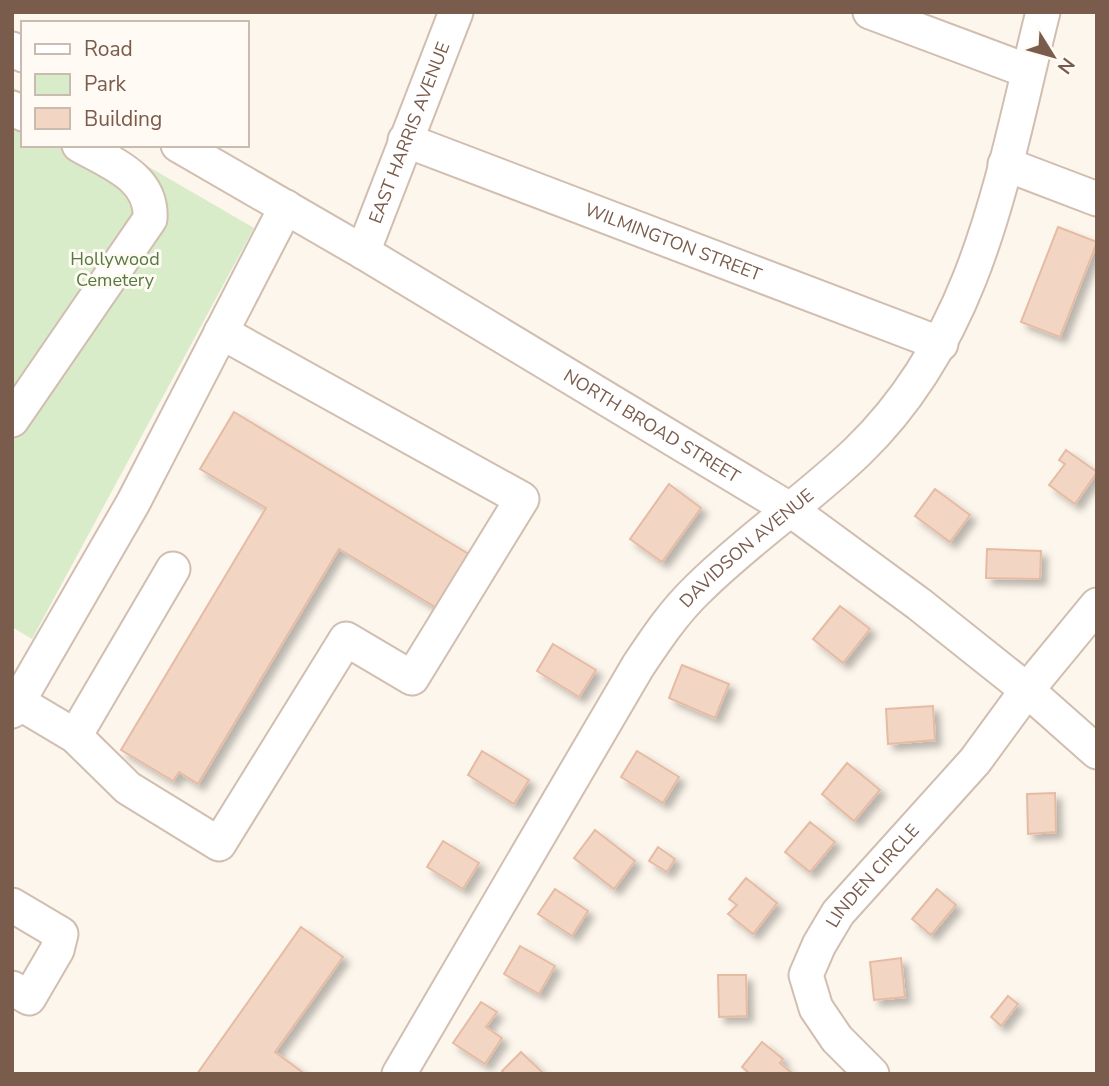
<svg xmlns="http://www.w3.org/2000/svg" width="1109" height="1086" viewBox="0 0 1109 1086" font-family="'Nunito Sans',sans-serif">
<style>
.green{fill:#d8ecc9}
.building{fill:#f3d5c3;stroke:#e6bba3;stroke-width:2;filter:url(#shadow)}
.lines{fill:none;stroke-linecap:round;stroke-linejoin:round}
.minor-casing{stroke:#d1beb0;stroke-width:37}
.minor{stroke:#fff;stroke-width:33}
.labels{text-anchor:middle;stroke-width:6;stroke-linejoin:round;paint-order:stroke}
.street-label{font-size:18px;fill:#7a5c4d;stroke:#fffaf3}
.park-label{font-size:18px;fill:#537a41;stroke:#fffaf3}
</style>
<defs>
<filter id="shadow"><feDropShadow dx="6" dy="6" stdDeviation="3.5" flood-color="#0004"/></filter>
</defs>
<rect width="100%" height="100%" fill="#fdf6ec"/>
<!-- green -->
<polygon class="green" points="12,87 23,93 23,145 111,145 254,228 32,639 12,627"/>
<!-- building -->
<g class="building">
<polygon points="1058,227 1097,242 1060,337 1021,322"/>
<polygon points="234,412 472,556 440,610 339,549 198,784 179,772 173,781 121,750 266,508 200,469"/>
<polygon points="1066,450 1097,472 1075,504 1049,485 1065,464 1059,460"/>
<polygon points="669,484 701,508 662,562 630,539"/>
<polygon points="935,489 970,515 950,542 915,516"/>
<polygon points="987,549 1041,551 1040,579 986,578"/>
<polygon points="840,606 870,629 843,663 813,639"/>
<polygon points="553,644 596,670 579,697 537,671"/>
<polygon points="682,665 729,684 715,718 669,698"/>
<polygon points="933,706 935,740 888,744 886,709"/>
<polygon points="482,751 529,780 514,804 468,775"/>
<polygon points="637,751 679,777 663,803 621,777"/>
<polygon points="847,763 880,790 854,821 822,794"/>
<polygon points="1055,793 1056,832 1028,834 1027,794"/>
<polygon points="810,822 835,842 810,872 785,852"/>
<polygon points="595,830 635,861 614,889 574,858"/>
<polygon points="443,841 479,863 463,889 427,867"/>
<polygon points="658,847 675,859 667,872 649,861"/>
<polygon points="746,878 777,903 753,934 728,914 737,905 729,899"/>
<polygon points="555,889 588,911 572,936 538,914"/>
<polygon points="937,889 956,905 931,935 912,919"/>
<polygon points="301,927 343,957 275,1052 305,1074 197,1074"/>
<polygon points="520,946 555,966 539,994 504,974"/>
<polygon points="901,958 905,997 874,1000 870,962"/>
<polygon points="718,975 746,975 747,1016 719,1017"/>
<polygon points="1008,996 1018,1004 1001,1026 991,1017"/>
<polygon points="481,1002 497,1012 486,1027 502,1038 485,1064 453,1043"/>
<polygon points="762,1042 783,1059 780,1063 793,1074 750,1074 742,1067"/>
<polygon points="521,1052 544,1074 505,1074 502,1071"/>
</g>
<g class="lines">
<!-- minor casing -->
<g class="minor-casing">
<g id="minor">
<polyline points="870,12 1028,71"/>
<polyline points="12,49 23,55"/>
<polyline points="12,108 23,114"/>
<path id="s1" d="M405,140L941,344"/>
<path id="s2" d="M178,145L363,252L791,510L919,604L1027,690L1097,752"/>
<polyline points="1005,164 1097,199"/>
<path id="s3" d="M363,252L456,12"/>
<path d="M12,420L150,219C153,177 110,163 79,145"/>
<polyline points="12,702 18,702 133,503 286,207"/>
<polyline points="12,711 18,702 75,736 128,788 219,844 346,639 412,678 522,499 221,332"/>
<polyline points="75,736 173,569"/>
<polyline points="12,905 61,934 57,950 29,998 12,988"/>
<path id="s4" d="M399,1074L638,666C656,639 674,612 697,590C747,540 807,500 858,451C981,332 1003,170 1043,12"/>
<path id="s5" d="M872,1074L837,1039L816,1008L806,975L819,945L838,913L975,761L1027,690L1097,605"/>
</g>
</g>
<!-- minor -->
<use href="#minor" class="minor"/>
</g>
<g class="labels">
<!-- street labels -->
<g class="street-label">
<text dy="6" stroke="none"><textPath href="#s3" startOffset="128">EAST HARRIS AVENUE</textPath></text>
<text dy="6" stroke="none"><textPath href="#s1" startOffset="287">WILMINGTON STREET</textPath></text>
<text dy="6" stroke="none"><textPath href="#s2" startOffset="551">NORTH BROAD STREET</textPath></text>
<text dy="6" stroke="none"><textPath href="#s4" startOffset="634">DAVIDSON AVENUE</textPath></text>
<text dy="6" stroke="none"><textPath href="#s5" startOffset="242">LINDEN CIRCLE</textPath></text>
</g>
<!-- park labels -->
<g class="park-label">
<text x="115" y="265">Hollywood<tspan x="115" dy="21">Cemetery</tspan></text>
</g>
</g>
<!-- border -->
<rect width="1109" height="1086" fill="none" stroke="#7a5c4d" stroke-width="28"/>
<!-- legend -->
<rect x="21" y="21" width="228" height="126" fill="#fffaf3" stroke="#cabbb1" stroke-width="2"/>
<rect x="35" y="44" width="35" height="10" fill="#ffffff" stroke="#cabbb1" stroke-width="2"/>
<text x="84" y="56" font-size="21" fill="#7a5c4d">Road</text>
<rect x="35" y="74" width="35" height="21" fill="#d8ecc9" stroke="#cabbb1" stroke-width="2"/>
<text x="84" y="91" font-size="21" fill="#7a5c4d">Park</text>
<rect x="35" y="108" width="35" height="21" fill="#f3d5c3" stroke="#cabbb1" stroke-width="2"/>
<text x="84" y="126" font-size="21" fill="#7a5c4d">Building</text>
<!-- north arrow -->
<g transform="translate(1053 56) rotate(127)" stroke="#fffaf3" stroke-width="5" paint-order="stroke">
<path d="M0-5L12 26L0 18L-12 26Z" fill="#7a5c4d"/>
<text y="-10" font-size="19" font-weight="bold" text-anchor="middle" fill="#7a5c4d">N</text>
</g>
</svg>
